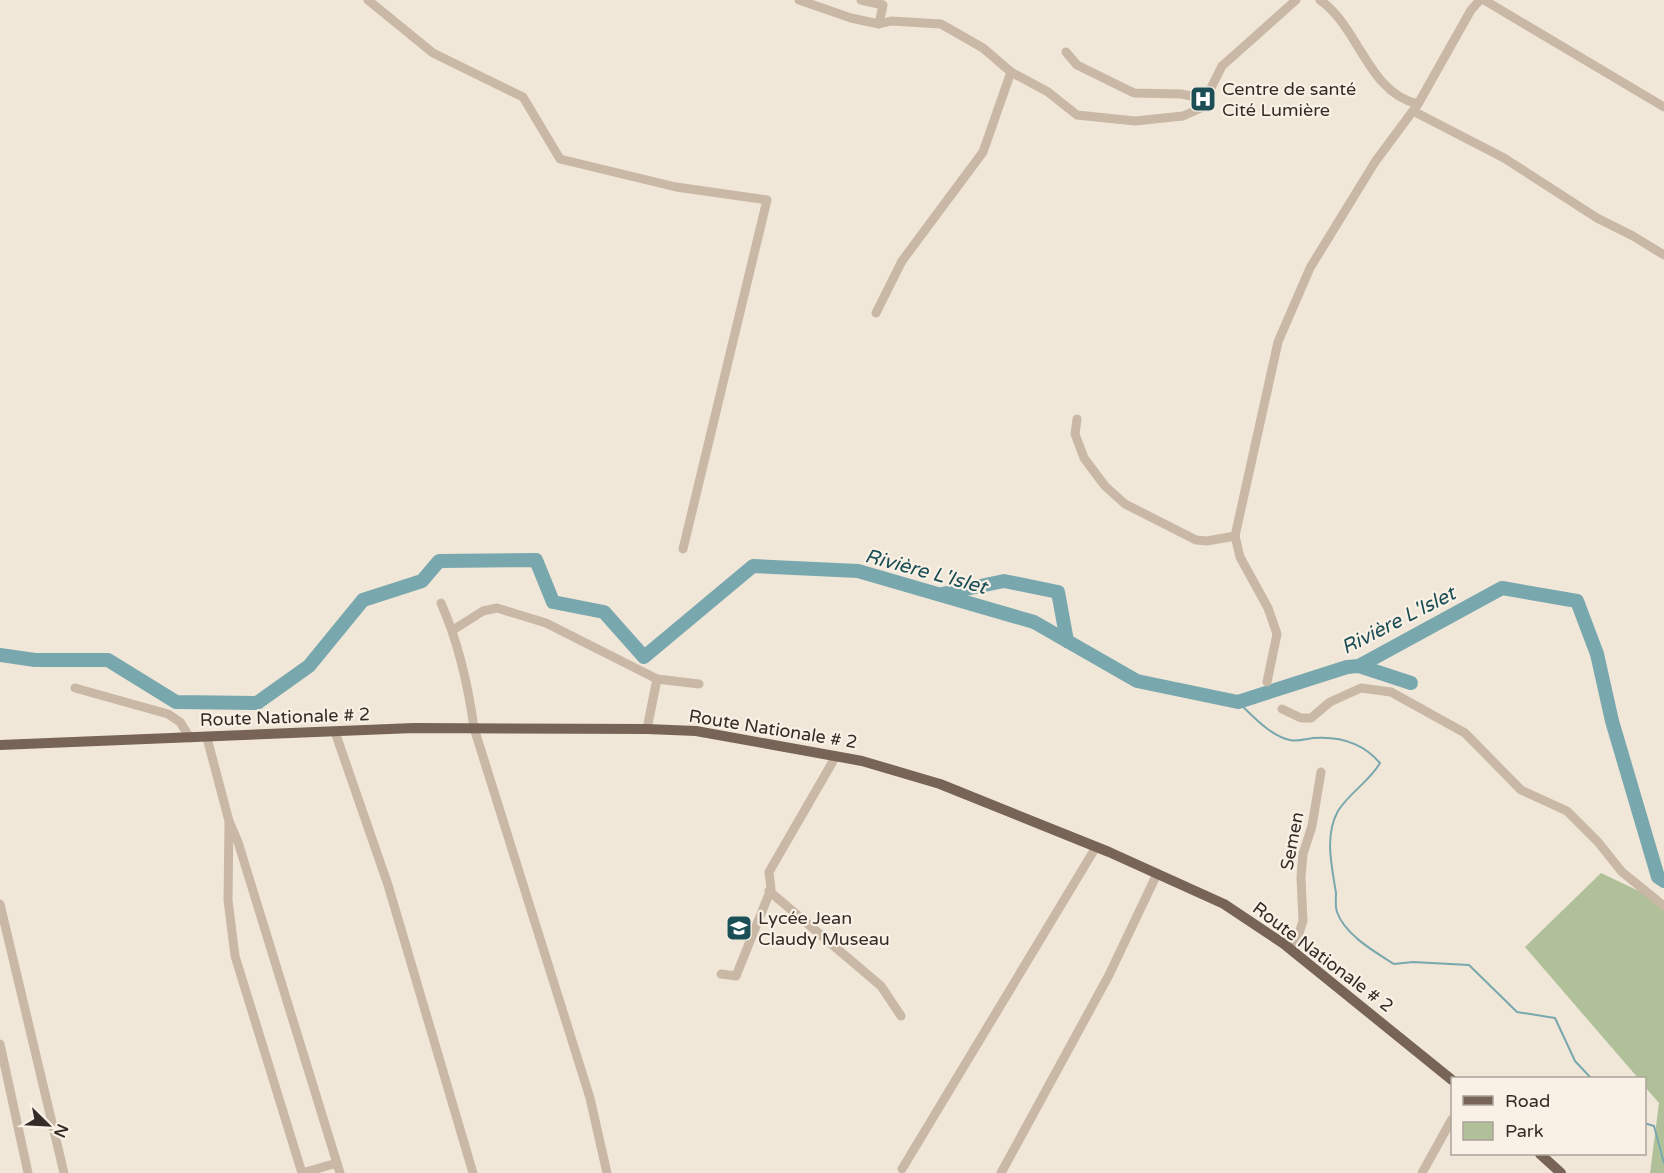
<svg xmlns="http://www.w3.org/2000/svg" width="1664" height="1173" viewBox="0 0 1664 1173" font-family="'Varela Round',sans-serif">
<style>
.green{fill:#b0c099}
.lines{fill:none;stroke-linecap:round;stroke-linejoin:round}
.stream{stroke:#78a8ae;stroke-width:2}
.river{stroke:#78a8ae;stroke-width:14}
.minor{stroke:#c9b8a5;stroke-width:9}
.major{stroke:#776457;stroke-width:10}
.labels{text-anchor:middle;stroke-width:4.5;stroke-linejoin:round;paint-order:stroke}
.poi-label{font-size:18px;fill:#352c27;stroke:#f9f1e5;text-anchor:start}
.street-label{font-size:18px;fill:#352c27;stroke:#f9f1e5}
.water-label{font-size:20px;font-style:italic;fill:#1c4e56;stroke:#f9f1e5}
</style>
<rect width="100%" height="100%" fill="#f1e7d9"/>
<!-- green -->
<polygon class="green" points="1601,873 1664,903 1664,1173 1650,1173 1659,1103 1645,1087 1644,1078 1638,1078 1525,947"/>
<g class="lines">
<!-- stream -->
<g class="stream">
<path d="M1238,702C1253,716 1269,735 1290,740C1297,742 1306,739 1313,738C1339,736 1363,743 1380,763C1369,782 1350,792 1338,811C1324,836 1332,867 1336,893C1336,899 1335,906 1337,912C1345,935 1375,952 1394,964L1413,962L1469,965L1517,1012L1555,1018L1575,1061L1591,1078"/>
<polyline points="1644,1123 1654,1126 1664,1163"/>
</g>
<!-- river -->
<g class="river">
<polyline points="942,594 1004,581 1058,592 1067,641"/>
<polyline points="0,655 35,660 108,660 176,702 257,703 309,666 363,600 422,581 439,561 536,560 553,602 604,612 644,657 753,566 858,571 1034,622 1137,681 1238,702 1347,667 1359,666 1502,588 1577,601 1597,654 1612,721 1658,877 1664,881"/>
<polyline points="1359,666 1411,683"/>
</g>
<!-- minor -->
<g class="minor">
<polyline points="368,0 433,53 523,97 560,159 676,187 767,200 683,549"/>
<polyline points="799,0 851,18 879,24 891,21 941,24 983,48 1011,72 1048,92 1077,115 1135,121 1183,116 1201,108 1222,66 1296,0"/>
<polyline points="861,0 883,5 879,24"/>
<path d="M1320,0C1359,27 1368,93 1418,104"/>
<polyline points="1484,0 1664,107"/>
<polyline points="1066,52 1077,65 1134,93 1181,94 1207,99"/>
<polyline points="1413,111 1504,158 1597,218 1633,236 1664,255"/>
<polyline points="876,313 902,261 983,152 1011,72"/>
<polyline points="1077,419 1075,434 1084,458 1105,486 1125,504 1196,540 1207,541 1235,536"/>
<path d="M441,603C459,644 468,684 474,728L590,1098L607,1173"/>
<polyline points="453,630 483,611 497,608 546,623 657,679 699,684"/>
<polyline points="1267,682 1277,634 1268,608 1240,557 1235,536 1278,342 1310,268 1375,162 1418,104 1471,10 1480,0"/>
<polyline points="75,688 168,714 180,722 190,738"/>
<polyline points="1282,709 1301,718 1311,718 1330,702 1361,688 1391,692 1465,733 1521,790 1567,811 1598,842 1622,872 1664,906"/>
<polyline points="647,729 657,679"/>
<polyline points="335,732 388,885 473,1173"/>
<polyline points="207,738 229,821 238,842 340,1173"/>
<polyline points="229,823 228,900 235,956 302,1173 337,1163"/>
<polyline points="769,891 881,986 901,1016"/>
<polyline points="0,904 64,1173"/>
<polyline points="1293,951 1303,921 1301,877 1303,854 1312,826 1321,772"/>
<polyline points="721,974 736,976 771,889 769,872 836,756"/>
<polyline points="0,1044 28,1173"/>
<polyline points="902,1169 1096,847"/>
<polyline points="1001,1173 1109,975 1157,874"/>
<polyline points="1422,1173 1452,1119"/>
</g>
<!-- major -->
<g class="major">
<polyline points="0,745 414,728 647,729 696,731 862,761 940,784 1109,852 1224,904 1284,944 1452,1080"/>
<polyline points="1540,1154 1561,1173"/>
</g>
</g>
<!-- icons -->
<defs>
<g id="hospital-square" transform="scale(1.35)"><rect x="-9" y="-9" width="18" height="18" rx="4" fill="#1c4e56" stroke="#f9f1e5"/><path d="M-5-5h3v3.5h4V-5h3V5h-3V1.5h-4V5h-3Z" fill="#fff"/></g>
<g id="school-square" transform="scale(1.35)"><rect x="-9" y="-9" width="18" height="18" rx="4" fill="#1c4e56" stroke="#f9f1e5"/><path d="M0-5L7-2L0 1L-7-2ZM-4 1L0 2.5L4 1V4Q0 6-4 4Z" fill="#fff"/></g>
</defs>
<g fill-rule="evenodd">
<use href="#hospital-square" x="1203" y="99"/>
<use href="#school-square" x="739" y="928"/>
</g>
<g class="labels">
<!-- poi labels -->
<g class="poi-label">
<text x="1222" y="95">Centre de santé<tspan x="1222" dy="21">Cité Lumière</tspan></text>
<text x="758" y="924">Lycée Jean<tspan x="758" dy="21">Claudy Museau</tspan></text>
</g>
<!-- street labels -->
<g class="street-label">
<text transform="translate(285 717) rotate(-2)" y="6">Route Nationale # 2</text>
<text transform="translate(773 729) rotate(9)" y="6">Route Nationale # 2</text>
<text transform="translate(1292 841) rotate(-79)" y="6">Semen</text>
<text transform="translate(1323 957) rotate(37)" y="6">Route Nationale # 2</text>
</g>
<!-- water labels -->
<g class="water-label">
<text transform="translate(926 571) rotate(15)" y="7">Rivière L'Islet</text>
<text transform="translate(1398 620) rotate(-27)" y="7">Rivière L'Islet</text>
</g>
</g>
<!-- legend -->
<rect x="1451" y="1077" width="195" height="78" fill="#f9f1e5" stroke="#aba299" stroke-width="1.5"/>
<rect x="1463" y="1096" width="30" height="9" fill="#776457" stroke="#aba299" stroke-width="1.5"/>
<text x="1505" y="1107" font-size="18" fill="#352c27">Road</text>
<rect x="1463" y="1122" width="30" height="18" fill="#b0c099" stroke="#aba299" stroke-width="1.5"/>
<text x="1505" y="1137" font-size="18" fill="#352c27">Park</text>
<!-- north arrow -->
<g transform="translate(48 1125) rotate(114)" stroke="#f9f1e5" stroke-width="4.5" paint-order="stroke">
<path d="M0-4.5L10 22L0 15L-10 22Z" fill="#352c27"/>
<text y="-9" font-size="16" font-weight="bold" text-anchor="middle" fill="#352c27">N</text>
</g>
</svg>
